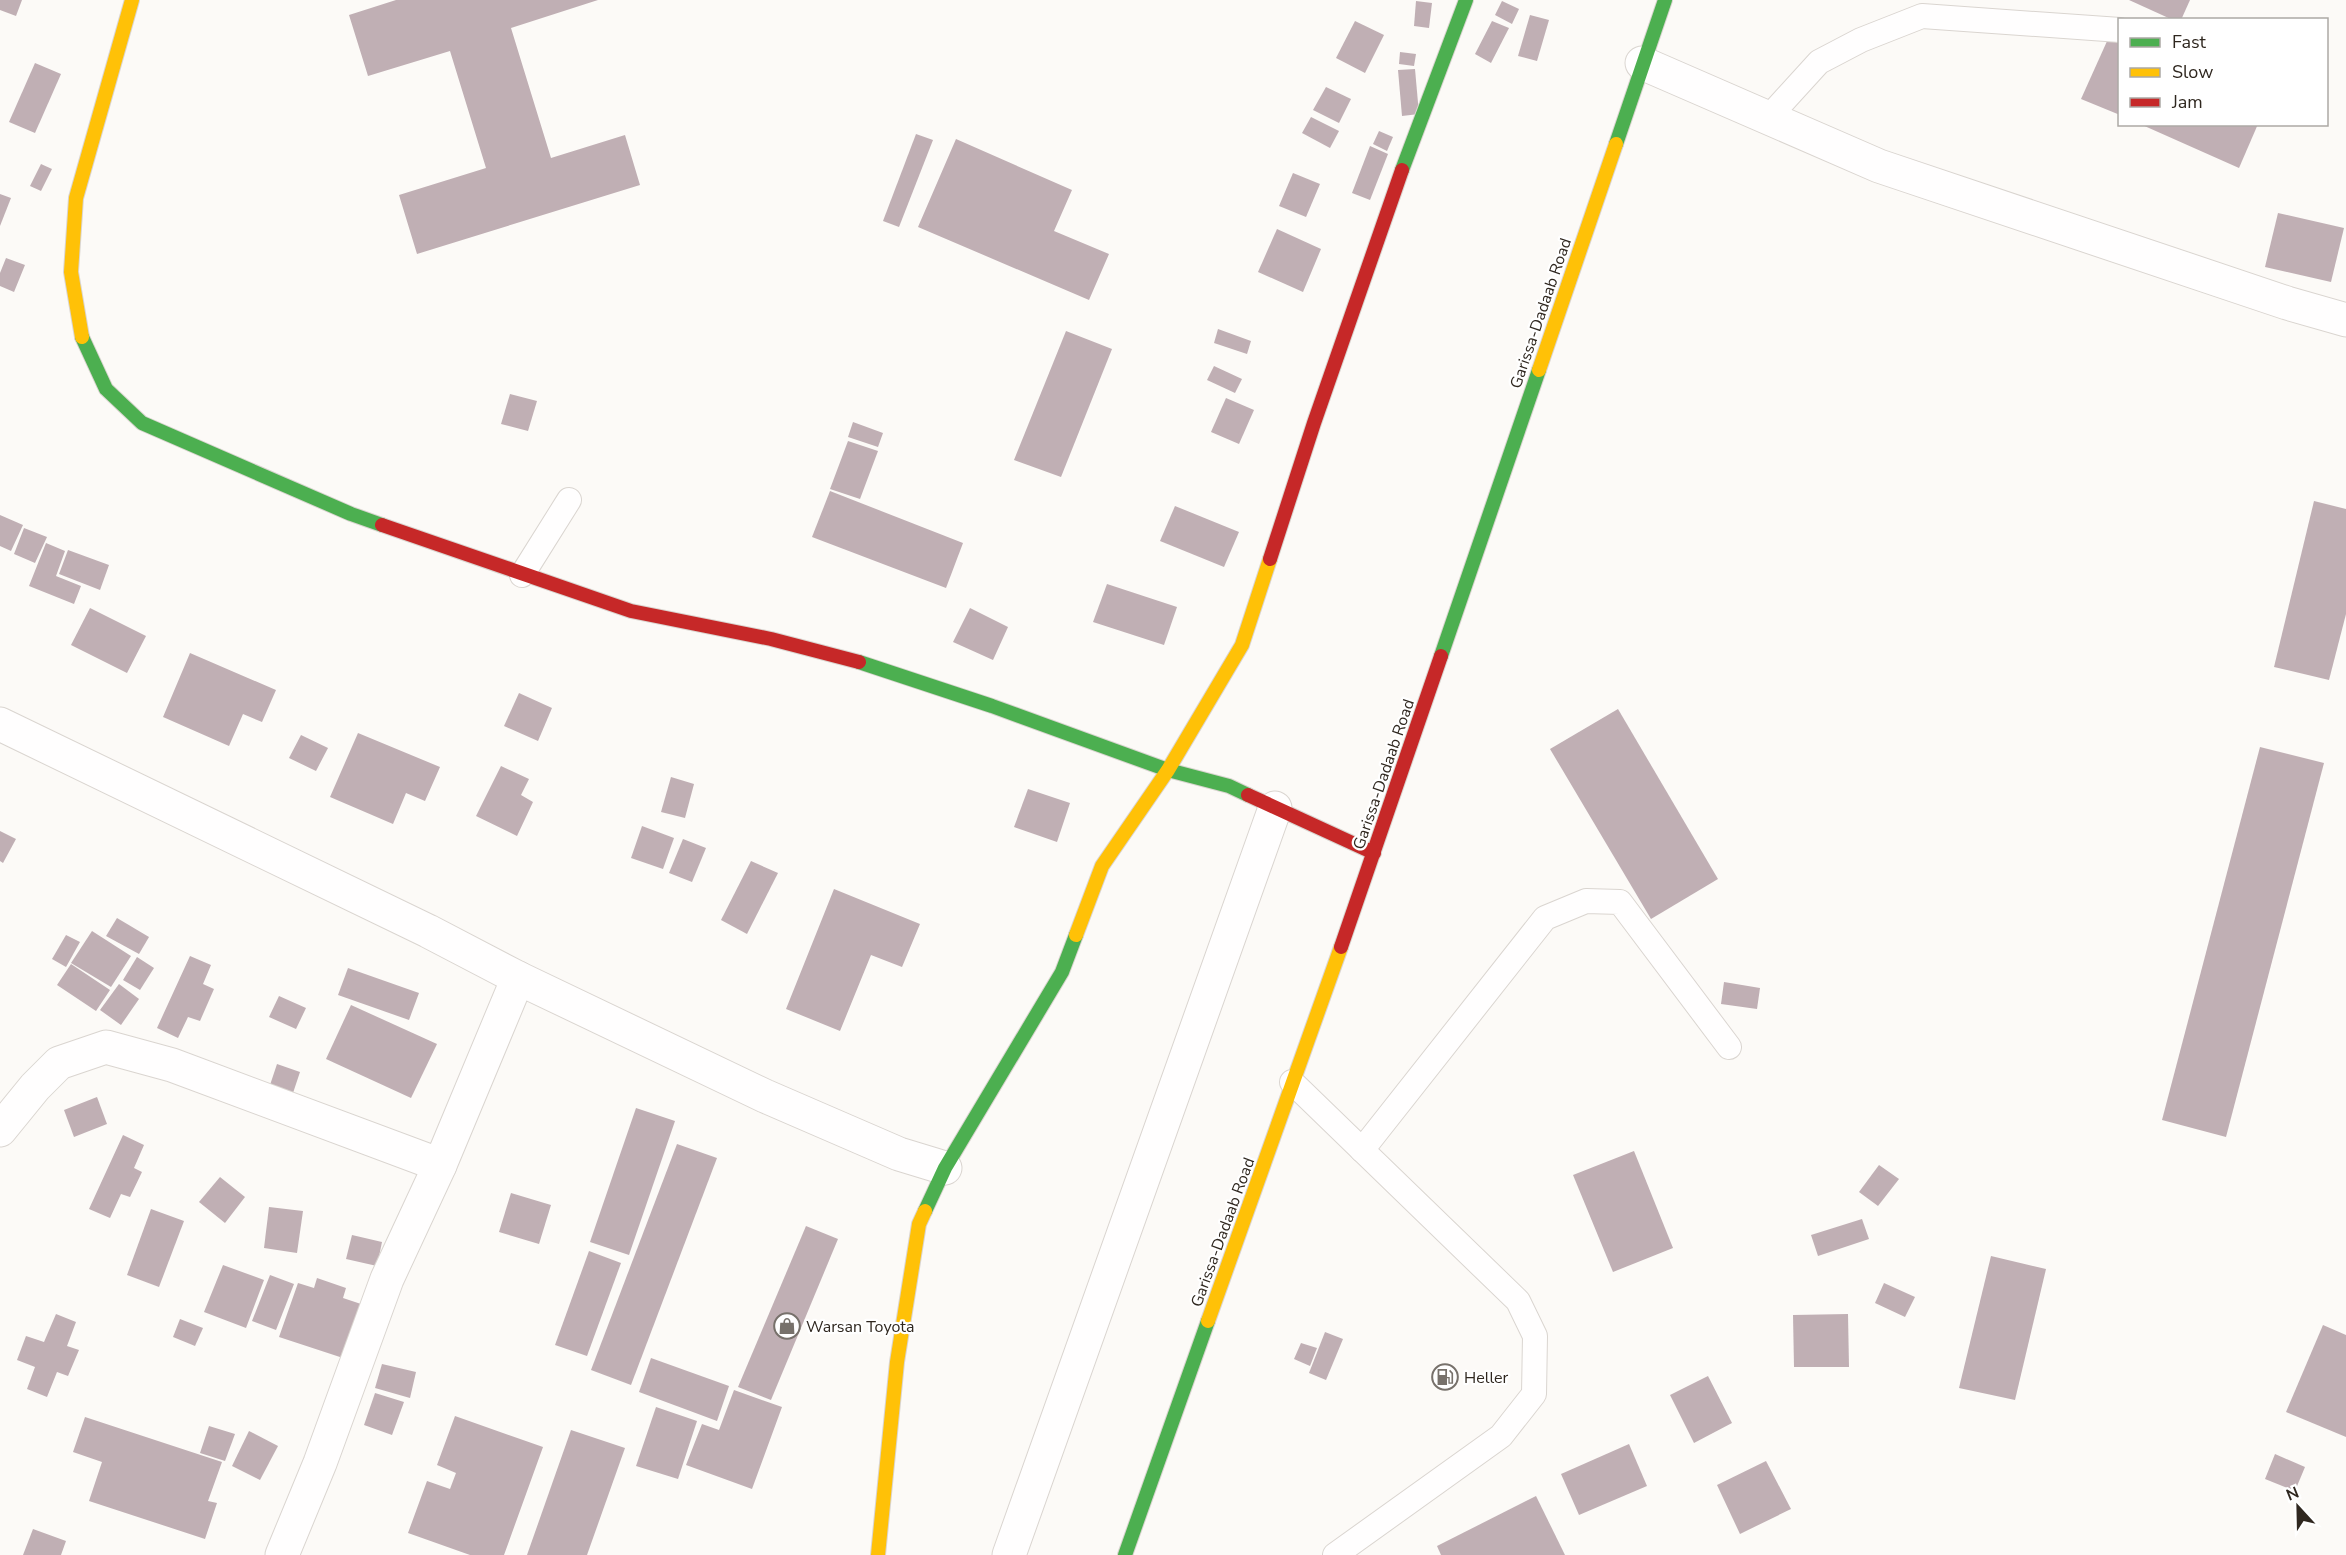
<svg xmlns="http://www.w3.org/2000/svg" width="2346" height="1555" viewBox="0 0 2346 1555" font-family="'Nunito Sans',sans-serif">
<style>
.building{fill:#c0afb4}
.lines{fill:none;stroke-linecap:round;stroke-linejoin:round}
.lane-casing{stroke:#dad5d0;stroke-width:26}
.street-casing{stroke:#dad5d0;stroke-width:35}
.fast-casing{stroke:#dad5d0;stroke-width:16}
.slow-casing{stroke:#dad5d0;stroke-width:16}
.jam-casing{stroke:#dad5d0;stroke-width:16}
.lane{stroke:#fffefe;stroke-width:24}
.street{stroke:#fffefe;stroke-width:33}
.fast{stroke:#4caf50;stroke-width:14}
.slow{stroke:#ffc107;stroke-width:14}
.jam{stroke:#c62828;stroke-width:14}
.labels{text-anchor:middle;stroke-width:4.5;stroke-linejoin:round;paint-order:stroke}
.street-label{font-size:16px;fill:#2f271f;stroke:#fff}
.poi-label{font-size:16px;fill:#2f271f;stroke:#fff;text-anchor:start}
</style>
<rect width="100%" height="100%" fill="#fcfaf7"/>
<!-- building -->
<g class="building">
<polygon points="0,0 22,0 16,16 0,10"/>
<polygon points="396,0 598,0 511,28 551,158 625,135 640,185 417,254 399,195 486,168 450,51 368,76 349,15"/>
<polygon points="2129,0 2190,0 2181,20 2173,20"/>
<polygon points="1416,1 1432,3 1429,28 1414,26"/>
<polygon points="1502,1 1519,9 1512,24 1495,15"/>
<polygon points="1530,15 1549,20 1537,61 1518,56"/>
<polygon points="1355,21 1384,35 1365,73 1336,58"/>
<polygon points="1492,21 1509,28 1491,63 1475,54"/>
<polygon points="2108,39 2120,44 2120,115 2081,99"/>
<polygon points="1400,52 1416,54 1414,66 1399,64"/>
<polygon points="35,63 61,74 35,133 9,122"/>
<polygon points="1415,69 1419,114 1402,116 1398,70"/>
<polygon points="1326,87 1351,99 1339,123 1313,110"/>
<polygon points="1311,117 1339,131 1330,148 1302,133"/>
<polygon points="2140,124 2258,124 2239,168"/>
<polygon points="1379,131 1393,137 1387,151 1373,144"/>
<polygon points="916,134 933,140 899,227 883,221"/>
<polygon points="956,139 1072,190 1054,231 1109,254 1089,300 918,227"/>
<polygon points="1370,146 1388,154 1370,200 1352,193"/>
<polygon points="41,164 52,169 41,191 30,186"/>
<polygon points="1293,173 1320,184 1306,217 1279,206"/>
<polygon points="0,194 11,198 0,226"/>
<polygon points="2278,213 2344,228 2331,282 2265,267"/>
<polygon points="1277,229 1321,249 1303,292 1258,272"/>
<polygon points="6,258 25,265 14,292 0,286 0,273"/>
<polygon points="1218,329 1251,341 1247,354 1214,343"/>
<polygon points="1066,331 1112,349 1061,477 1014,460"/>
<polygon points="1214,366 1242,379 1235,393 1207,380"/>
<polygon points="510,394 537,401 528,431 501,424"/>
<polygon points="1226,398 1254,410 1239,444 1211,432"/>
<polygon points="853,422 883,433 878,447 848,437"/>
<polygon points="848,441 878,451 860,499 830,489"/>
<polygon points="830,491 963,543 946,588 812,537"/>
<polygon points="2314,501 2346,509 2346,614 2329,680 2274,667"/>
<polygon points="1175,506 1239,532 1224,567 1160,541"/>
<polygon points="0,515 23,525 11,551 0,546"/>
<polygon points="24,528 47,537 35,563 14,554"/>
<polygon points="46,543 65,551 56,576 81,586 74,604 29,586"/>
<polygon points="68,550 109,565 100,590 59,574"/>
<polygon points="1107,584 1177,607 1164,645 1093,622"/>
<polygon points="90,608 146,636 127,673 71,645"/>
<polygon points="970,608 1008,627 993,660 953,642"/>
<polygon points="190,653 276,690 262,722 243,714 229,746 163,717"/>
<polygon points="519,693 552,708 538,741 504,726"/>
<polygon points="1618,709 1718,879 1651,919 1550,749"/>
<polygon points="358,733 440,767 425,801 406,793 393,824 330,797"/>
<polygon points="301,735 328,748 316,771 289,758"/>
<polygon points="2260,747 2324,763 2226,1137 2162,1120"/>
<polygon points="501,766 529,779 521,795 533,802 517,836 476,816"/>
<polygon points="671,777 694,784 685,818 661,812"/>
<polygon points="1028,789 1070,803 1057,842 1014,827"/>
<polygon points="642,826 674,838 663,869 631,858"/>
<polygon points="0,831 16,839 3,863 0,861"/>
<polygon points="683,839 706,848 692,882 669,873"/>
<polygon points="751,861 778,873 747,934 721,920"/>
<polygon points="834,889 920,924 902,967 871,955 840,1031 786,1009"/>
<polygon points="117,918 149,937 139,954 106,936"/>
<polygon points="92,931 131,956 111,987 71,963"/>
<polygon points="66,935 80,942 66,967 52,959"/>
<polygon points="190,956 211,965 203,984 214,989 200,1021 188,1017 178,1038 157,1028"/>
<polygon points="137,957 154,968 140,990 123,980"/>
<polygon points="71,964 110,990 96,1011 57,985"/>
<polygon points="348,968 419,993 409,1020 338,995"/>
<polygon points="1724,982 1760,988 1757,1009 1721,1004"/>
<polygon points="119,984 139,999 121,1025 100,1010"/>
<polygon points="279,996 306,1008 296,1029 269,1017"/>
<polygon points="351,1005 437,1044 411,1098 326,1059"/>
<polygon points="277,1064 300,1072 292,1096 269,1088"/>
<polygon points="97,1097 107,1124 74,1137 64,1110"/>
<polygon points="636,1108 675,1121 629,1255 590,1242"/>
<polygon points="123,1135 144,1145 134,1168 142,1172 130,1197 121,1194 110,1218 89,1209"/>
<polygon points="677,1144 717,1158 631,1385 591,1370"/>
<polygon points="1634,1151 1673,1248 1613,1272 1573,1175"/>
<polygon points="1879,1165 1899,1179 1878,1206 1859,1192"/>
<polygon points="220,1177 245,1197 225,1223 199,1202"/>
<polygon points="511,1193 551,1205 539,1244 499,1232"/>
<polygon points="269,1207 303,1211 297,1253 264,1248"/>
<polygon points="151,1209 184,1221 159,1287 127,1275"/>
<polygon points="1862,1219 1869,1239 1818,1256 1811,1235"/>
<polygon points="806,1226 838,1239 771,1400 738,1387"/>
<polygon points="352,1235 382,1242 377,1266 346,1259"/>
<polygon points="589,1251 621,1263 587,1356 555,1345"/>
<polygon points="1991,1256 2046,1269 2015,1400 1959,1388"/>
<polygon points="223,1265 264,1280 246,1328 204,1312"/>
<polygon points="270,1275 294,1284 276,1330 252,1321"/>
<polygon points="317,1278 346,1288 343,1298 361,1304 343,1358 279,1337 298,1283 314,1288"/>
<polygon points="1884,1283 1915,1297 1905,1317 1875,1303"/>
<polygon points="56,1314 76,1322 67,1346 79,1350 68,1376 57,1372 47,1397 27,1389 35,1367 17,1360 26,1336 44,1342"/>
<polygon points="1848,1314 1849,1367 1794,1367 1793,1315"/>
<polygon points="180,1319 203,1328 195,1346 173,1337"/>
<polygon points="2323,1325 2346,1335 2346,1437 2286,1412"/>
<polygon points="1325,1332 1343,1339 1326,1380 1309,1373"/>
<polygon points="1301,1343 1317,1348 1310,1366 1294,1359"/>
<polygon points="651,1358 729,1386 717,1421 639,1392"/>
<polygon points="382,1364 416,1372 410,1398 375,1388"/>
<polygon points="1708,1376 1732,1423 1694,1443 1670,1395"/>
<polygon points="734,1390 782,1407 752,1489 686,1465 702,1424 719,1430"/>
<polygon points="375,1393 404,1402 392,1435 364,1425"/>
<polygon points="656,1407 697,1421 678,1479 636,1466"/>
<polygon points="455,1416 543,1447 504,1555 470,1555 408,1533 427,1481 450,1489 456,1473 437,1465"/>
<polygon points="85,1417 222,1462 208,1501 217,1503 205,1539 89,1501 102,1462 73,1452"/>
<polygon points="209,1426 235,1434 225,1461 200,1453"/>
<polygon points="571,1430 625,1448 587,1555 527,1555"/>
<polygon points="249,1431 278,1446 260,1480 232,1466"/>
<polygon points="1629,1444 1647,1486 1579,1515 1561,1474"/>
<polygon points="2275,1454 2305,1467 2295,1491 2265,1479"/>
<polygon points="1766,1461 1791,1509 1740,1534 1717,1485"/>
<polygon points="1536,1496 1565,1555 1441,1555 1437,1546"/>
<polygon points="33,1529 66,1541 61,1555 23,1555"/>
</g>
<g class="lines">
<!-- lane casing -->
<g class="lane-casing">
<g id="lane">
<polyline points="1768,118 1819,62 1861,40 1922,16 2120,30"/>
<polyline points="522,575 569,500"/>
<polyline points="1292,1082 1518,1301 1535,1336 1534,1394 1501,1436 1335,1555"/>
<polyline points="1362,1150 1545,918 1586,901 1620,902 1729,1047"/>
</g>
</g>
<!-- street casing -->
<g class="street-casing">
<g id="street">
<polyline points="1642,63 1879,166 2287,303 2346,320"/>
<polyline points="0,724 428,931 518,978 765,1096 899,1154 945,1168"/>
<polyline points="0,1130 35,1087 59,1063 106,1047 172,1065 440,1165"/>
<polyline points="282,1555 320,1463 387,1279 440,1165 518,978"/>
<polyline points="1009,1555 1275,808"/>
</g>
</g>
<!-- fast casing -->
<g class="fast-casing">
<g id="fast">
<polyline points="1616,144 1665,0"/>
<polyline points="1402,170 1466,0"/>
<polyline points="82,337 106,389 142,423 351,514 382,525"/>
<polyline points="1441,656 1539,370"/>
<polyline points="859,662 992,706 1168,770 1229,786 1248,795"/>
<polyline points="925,1211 945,1168 1062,972 1076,935"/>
<polyline points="1125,1555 1208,1321"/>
</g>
</g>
<!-- slow casing -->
<g class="slow-casing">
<g id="slow">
<polyline points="82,337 71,272 76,198 132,0"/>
<polyline points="1539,370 1616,144"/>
<polyline points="1076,935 1102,866 1168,770 1242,645 1270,559"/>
<polyline points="1208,1321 1341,947"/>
<polyline points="878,1555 897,1362 919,1224 925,1211"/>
</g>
</g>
<!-- jam casing -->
<g class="jam-casing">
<g id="jam">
<polyline points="382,525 631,611 771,639 859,662"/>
<polyline points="1270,559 1314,423 1402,170"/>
<polyline points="1248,795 1374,853"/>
<polyline points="1341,947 1441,656"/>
</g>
</g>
<!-- lane -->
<use href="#lane" class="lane"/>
<!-- street -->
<use href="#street" class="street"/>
<!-- fast -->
<use href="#fast" class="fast"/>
<!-- slow -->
<use href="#slow" class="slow"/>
<!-- jam -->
<use href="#jam" class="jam"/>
</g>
<!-- icons -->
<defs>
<g id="shop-ring" transform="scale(1.35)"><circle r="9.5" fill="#fff" stroke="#77716b" stroke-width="1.5"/><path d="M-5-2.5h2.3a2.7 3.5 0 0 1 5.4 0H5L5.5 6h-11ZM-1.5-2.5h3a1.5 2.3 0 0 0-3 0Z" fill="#77716b"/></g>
<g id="fuel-ring" transform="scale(1.35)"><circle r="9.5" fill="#fff" stroke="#77716b" stroke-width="1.5"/><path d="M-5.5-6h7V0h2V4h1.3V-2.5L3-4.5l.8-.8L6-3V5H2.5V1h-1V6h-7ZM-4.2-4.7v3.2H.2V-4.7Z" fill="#77716b"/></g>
</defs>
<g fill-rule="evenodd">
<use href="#shop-ring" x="787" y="1326"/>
<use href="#fuel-ring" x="1445" y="1377"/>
</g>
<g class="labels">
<!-- street labels -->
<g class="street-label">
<text transform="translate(1540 313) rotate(-71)" y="6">Garissa-Dadaab Road</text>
<text transform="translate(1383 774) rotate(-71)" y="6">Garissa-Dadaab Road</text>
<text transform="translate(1222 1232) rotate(-70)" y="6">Garissa-Dadaab Road</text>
</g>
<!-- poi labels -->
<g class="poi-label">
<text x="806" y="1332">Warsan Toyota</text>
<text x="1464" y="1383">Heller</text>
</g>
</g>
<!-- legend -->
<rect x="2118" y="18" width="210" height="108" fill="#ffffff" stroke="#aca9a5" stroke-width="1.5"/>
<rect x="2130" y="38" width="30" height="9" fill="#4caf50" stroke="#aca9a5" stroke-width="1.5"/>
<text x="2172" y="48" font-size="18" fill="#2f271f">Fast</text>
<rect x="2130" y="68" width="30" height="9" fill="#ffc107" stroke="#aca9a5" stroke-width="1.5"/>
<text x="2172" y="78" font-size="18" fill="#2f271f">Slow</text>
<rect x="2130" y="98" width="30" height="9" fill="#c62828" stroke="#aca9a5" stroke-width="1.5"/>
<text x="2172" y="108" font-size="18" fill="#2f271f">Jam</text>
<!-- north arrow -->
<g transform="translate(2298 1507) rotate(338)" stroke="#ffffff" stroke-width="4.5" paint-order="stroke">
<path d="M0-4.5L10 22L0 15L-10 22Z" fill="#2f271f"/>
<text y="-9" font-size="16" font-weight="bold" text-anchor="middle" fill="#2f271f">N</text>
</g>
</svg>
